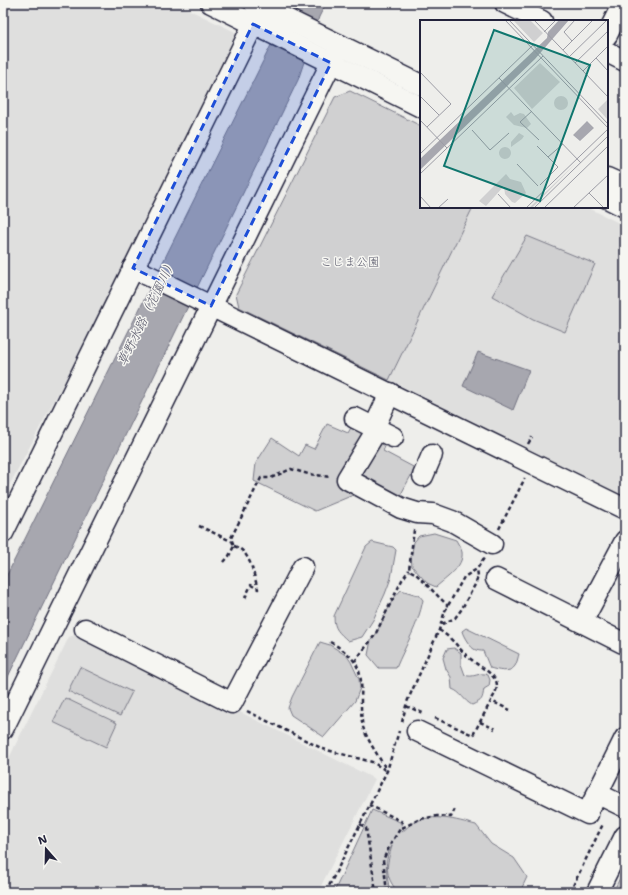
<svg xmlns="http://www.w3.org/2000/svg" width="628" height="895" viewBox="0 0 628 895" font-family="'Shantell Sans','Klee One',sans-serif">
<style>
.built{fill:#dfdfde}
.green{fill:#d0d0d1;stroke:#797986}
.water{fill:#a7a7af;stroke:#727281}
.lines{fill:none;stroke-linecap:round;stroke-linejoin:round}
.minor-casing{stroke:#22223b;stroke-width:23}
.path{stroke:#22223b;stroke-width:2.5;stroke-dasharray:4 3;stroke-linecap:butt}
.minor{stroke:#f6f6f2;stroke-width:20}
.marked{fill:#1d4ed8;fill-opacity:0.2;stroke:#1d4ed8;stroke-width:3;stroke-dasharray:8 5;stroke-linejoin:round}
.labels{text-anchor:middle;stroke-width:3;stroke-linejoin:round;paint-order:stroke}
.park-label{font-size:12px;fill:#565668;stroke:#f6f6f2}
.water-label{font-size:13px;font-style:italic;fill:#575769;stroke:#f6f6f2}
.inset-road{fill:none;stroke:#9c9ca5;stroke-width:1}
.view{fill:#0f766e;fill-opacity:0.15;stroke:#0f766e;stroke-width:2}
.inset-edge{fill:none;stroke:#22223b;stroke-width:2}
</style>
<rect width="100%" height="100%" fill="#eeeeeb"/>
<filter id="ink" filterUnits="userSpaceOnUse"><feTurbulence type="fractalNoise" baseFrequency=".025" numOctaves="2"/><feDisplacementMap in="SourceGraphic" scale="8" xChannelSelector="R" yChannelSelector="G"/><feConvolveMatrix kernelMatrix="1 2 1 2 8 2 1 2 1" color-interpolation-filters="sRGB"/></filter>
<g filter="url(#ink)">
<!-- built -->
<g class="built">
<polygon points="3,3 175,3 237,33 108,299 3,497"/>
<polygon points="473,207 587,207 625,226 625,497 389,380"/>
<polygon points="81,633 375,779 318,892 3,892 3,770 69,637"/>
</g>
<!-- green -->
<g class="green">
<polygon points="350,91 421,126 421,207 473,207 389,380 239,307 236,294 335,97"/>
<polygon points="527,236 595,264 565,332 533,319 492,296"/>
<polygon points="327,424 348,433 353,424 387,442 383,451 415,468 400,496 358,493 315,511 254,481 256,463 272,438 299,456 305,445 314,449"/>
<path d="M434,533L456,540C458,544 461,548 462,552C464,567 446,578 436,587L427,583L412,566L411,557L414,542L419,536Z"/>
<path d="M372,542L393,547L396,550L391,578L385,594L373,620L362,637L348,641C339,632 334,630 334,616L366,547Z"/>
<path d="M401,590L414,594L419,595L423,600C418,626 406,644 396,668H379L368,655L371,640L375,636L393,599Z"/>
<path d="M466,628L519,654C518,657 517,663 515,666C510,674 497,670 490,668L483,651C481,651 479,651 476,650C471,649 463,636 462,631Z"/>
<polygon points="320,642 330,645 347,656 351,662 359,679 360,688 355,701 324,737 291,715 288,708 292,697"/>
<path d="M454,648L461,653V664L465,675C473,679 480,671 488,675L490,680L489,686L484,689C482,700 483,700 472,705C464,701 461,692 452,689L451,677L446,669L443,658L447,649Z"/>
<polygon points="80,667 132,692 120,716 68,691"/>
<polygon points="65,698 117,723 106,747 53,722"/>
<path d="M372,810L400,822L404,830L402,832C406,829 410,824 414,822C434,813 456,820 476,825L491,844L514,858L527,877L520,892H398C383,875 387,864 392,846C383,860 387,876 390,892H334Z"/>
<polygon points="625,868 625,889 623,892 613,892"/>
</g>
<!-- water -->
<g class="water">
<polygon points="292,3 326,3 319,17 298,80 3,687 3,583"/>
<polygon points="478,352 529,370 513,410 463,386"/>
</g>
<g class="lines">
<!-- minor casing -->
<g class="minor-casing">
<g id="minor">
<polyline points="211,3 421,107"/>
<polyline points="254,3 421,85"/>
<polyline points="505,3 542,21"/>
<polyline points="607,35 623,3"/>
<polyline points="607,52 625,61"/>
<polyline points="607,178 625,186"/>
<polyline points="607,198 625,207"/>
<polyline points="133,268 625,509"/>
<polyline points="390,393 374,428 373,436 347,479 401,508 417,513 433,514 452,521 492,544"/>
<polyline points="355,418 393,437"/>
<polyline points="423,476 432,455"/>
<polyline points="3,533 262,7"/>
<polyline points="496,579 625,644"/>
<polyline points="582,622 625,541"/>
<polyline points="85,629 232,703 303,567"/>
<polyline points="3,729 340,45"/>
<polyline points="417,731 588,814"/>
<polyline points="598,794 625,807"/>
<polyline points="592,804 625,738"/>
<polyline points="597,892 625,836"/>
</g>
</g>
<!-- path -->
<g class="path">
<polyline points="528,444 532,437"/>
<polyline points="199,526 231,541"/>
<polyline points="499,529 525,478"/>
<polyline points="414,530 409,570 415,573 448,606"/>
<path d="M234,546C251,551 253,574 258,589L251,585L245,598"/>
<polyline points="224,562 229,556 234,546 231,538 261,478 271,478 291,469 308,474 331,477"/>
<polyline points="442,624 455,618 461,610 476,583 478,576 477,569"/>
<path d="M439,630C455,640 459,650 472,660C479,667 491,671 496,681C499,688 494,695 491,701"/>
<path d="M330,642C357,657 363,669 361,699C361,709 361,718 363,727C367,740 380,758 387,771"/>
<polyline points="355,661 375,635 402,580 409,570"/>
<polyline points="406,706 425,714"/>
<polyline points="247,711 323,749 372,762 387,771"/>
<polyline points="435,718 473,735 491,701 510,710"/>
<polyline points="402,722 407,702 439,630 445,611 464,577 477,569 484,558"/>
<polyline points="480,722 495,729"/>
<polyline points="369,805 401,821 405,826"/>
<polyline points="360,824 366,828 376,892"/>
<polyline points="326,892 387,771 399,731"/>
<polyline points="387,892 383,860 390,845 400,829 420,819 437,816 451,817 455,809"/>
<polyline points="570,892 603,824"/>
</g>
<!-- minor -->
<use href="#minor" class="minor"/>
</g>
</g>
<!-- marked area -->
<path class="marked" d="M253,24L331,63L211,306L133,268Z"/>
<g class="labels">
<!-- park labels -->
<g class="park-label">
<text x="350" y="266">こじま公園</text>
</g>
<!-- water labels -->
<g class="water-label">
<text transform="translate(146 312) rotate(-64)" y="5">草野水路（花園川）</text>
</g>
</g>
<!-- overview -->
<g transform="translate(420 20)">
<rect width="188" height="188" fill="#eeeeeb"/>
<path d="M93,0H110L123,13L114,22ZM120,43L140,62L112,89L94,68ZM134 83a7 7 0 1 1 14 0a7 7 0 1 1-14 0ZM187,80L188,81L187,99L178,89ZM91,92L94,96L100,93L104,94L111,104L107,108L94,105L86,97ZM99,113L104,116L102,119L91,127V122ZM79 133a6 6 0 1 1 12 0a6 6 0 1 1-12 0ZM155,144L112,188H109ZM86,154L90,159L101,162L106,173L95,183L92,182L85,174L84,166L66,186L59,181Z" fill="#d0d0d1"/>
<path d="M139,0H149L115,39L0,150V139L127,18L128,12ZM167,101L174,108L160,121L153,115Z" fill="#a7a7af"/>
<path class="inset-road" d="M85,0L188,108M89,0L188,104M114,0L188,77M124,12L136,0M152,21L144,12L155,0M143,30L173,0M149,37L187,0M176,38L188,51M155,43L188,11M163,51L188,26M0,52L31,84L7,107M79,58L161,143M0,76L19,95M112,91L100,102L119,120M0,100L27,128M52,110L70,130L89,113M117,126L138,147L120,165M0,134L113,25M128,137L143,124M97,144L118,166M0,154L123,36M169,173L184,188M78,174L91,188M0,176L11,188M18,188L28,179M106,188L188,109M114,188L188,116M124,188L188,126M153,188L188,155"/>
<path class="view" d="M74,10L170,45L120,181L24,146Z"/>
<rect width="188" height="188" class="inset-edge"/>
</g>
<!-- margin -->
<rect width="628" height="895" fill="none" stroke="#f6f6f2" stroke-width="16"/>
<rect x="8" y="8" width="612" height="879" fill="none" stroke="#22223b" stroke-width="1.5" filter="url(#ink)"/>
<!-- north arrow -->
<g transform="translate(46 849) rotate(340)" stroke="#f6f6f2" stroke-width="3" paint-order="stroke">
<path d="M0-3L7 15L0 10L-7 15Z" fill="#22223b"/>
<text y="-6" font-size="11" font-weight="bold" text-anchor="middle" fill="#22223b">N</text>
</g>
</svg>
